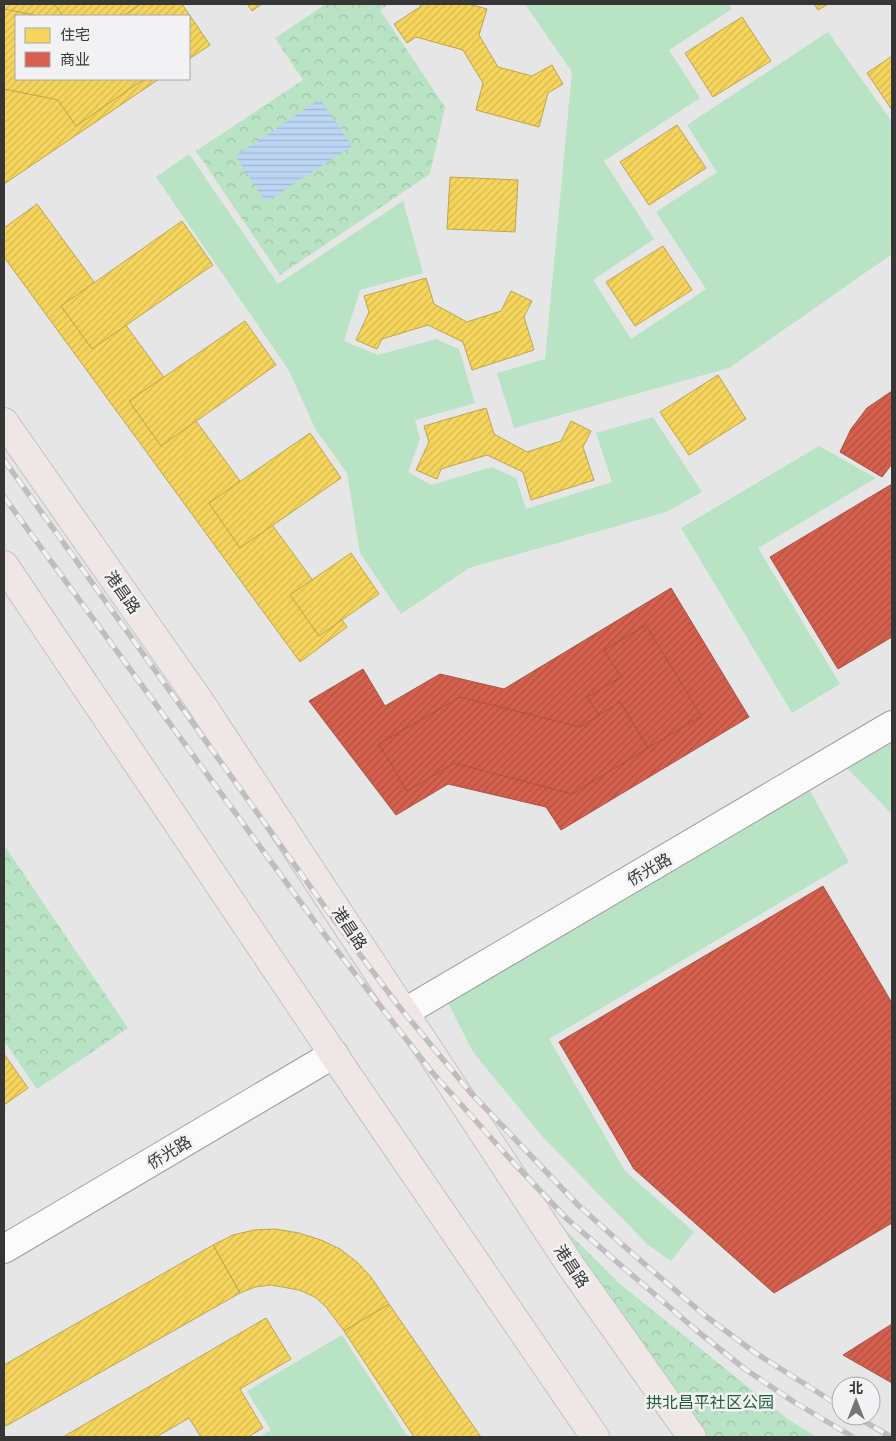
<svg xmlns="http://www.w3.org/2000/svg" width="896" height="1441" viewBox="0 0 896 1441" font-family="'Roboto Condensed','Noto Sans SC',sans-serif">
<style>
.grass{fill:#b8e3c4}
.park{fill:url(#park-crowns)}
.water{fill:url(#water-rules)}
.homes{fill:url(#homes-hatch);stroke:#bca551}
.shops{fill:url(#shops-hatch);stroke:#a65346}
.lines{fill:none;stroke-linecap:round;stroke-linejoin:round}
.tertiary-casing{stroke:#9c9c9c;stroke-width:30}
.primary-casing{stroke:#c3c3c3;stroke-width:30}
.tertiary{stroke:#fbfbfb;stroke-width:28}
.primary{stroke:#efe7e6;stroke-width:28}
.rail-casing{stroke:#bebebf;stroke-width:5.5}
.rail{stroke:#f2f2f5;stroke-width:4;stroke-dasharray:11;stroke-linecap:butt}
.labels{text-anchor:middle;stroke-width:5;stroke-linejoin:round;paint-order:stroke}
.street-label{font-size:16px;fill:#363637;stroke:#f2f2f5}
.park-label{font-size:16px;fill:#205d37;stroke:#f2f2f5}
</style>
<defs>
<pattern id="park-crowns" width="20" height="18" patternUnits="userSpaceOnUse" patternTransform="scale(1.25)"><rect width="20" height="18" fill="#b8e3c4"/><path d="M2 6a3 3 0 1 1 6 0M12 15a3 3 0 1 1 6 0" fill="none" stroke="#9fc3a9"/></pattern>
<pattern id="water-rules" width="6" height="5" patternUnits="userSpaceOnUse" patternTransform="scale(1.25)"><rect width="6" height="5" fill="#bbd5f2"/><path d="M0 2.5h6" fill="none" stroke="#a1b7d0"/></pattern>
<pattern id="homes-hatch" width="6" height="6" patternUnits="userSpaceOnUse" patternTransform="scale(1.25)"><rect width="6" height="6" fill="#f6d55c"/><path d="M-1 1l2-2M0 6l6-6M5 7l2-2" fill="none" stroke="#d4b751"/></pattern>
<pattern id="shops-hatch" width="6" height="6" patternUnits="userSpaceOnUse" patternTransform="scale(1.25)"><rect width="6" height="6" fill="#d6604d"/><path d="M-1 1l2-2M0 6l6-6M5 7l2-2" fill="none" stroke="#ae5041"/></pattern>
</defs>
<rect width="100%" height="100%" fill="#e6e6e6"/>
<!-- grass -->
<g class="grass">
<polygon points="525,4 728,4 732,9 669,50 700,98 604,161 654,239 593,280 631,339 706,289 656,212 717,172 687,125 828,32 892,122 892,254 729,368 514,428 497,373 545,359 572,72"/>
<polygon points="189,154 278,284 403,201 423,273 360,290 344,341 378,355 436,339 459,349 475,403 415,420 420,439 408,472 431,485 492,467 516,478 526,509 612,482 596,433 653,417 702,492 666,512 469,568 401,614 360,553 347,473 316,430 288,369 156,177"/>
<polygon points="819,446 876,478 758,548 840,684 792,713 681,528"/>
<polygon points="892,738 892,813 891,813 845,766"/>
<polygon points="809,789 849,862 549,1039 625,1171 694,1232 671,1261 648,1245 542,1136 473,1052 446,999"/>
<polygon points="342,1335 408,1437 259,1437 271,1430 247,1391"/>
</g>
<!-- park -->
<g class="park">
<polygon points="326,4 389,4 380,10 445,107 430,174 280,275 196,151 303,80 275,38"/>
<polygon points="4,845 128,1028 37,1089 4,1041"/>
<polygon points="522,1187 620,1284 789,1420 817,1437 693,1437"/>
</g>
<!-- water -->
<polygon class="water" points="320,99 352,146 266,202 235,156"/>
<!-- homes -->
<g class="homes">
<polygon points="4,4 182,4 210,45 189,59 189,16 16,16 16,79 159,79 4,184"/>
<polygon points="54,4 141,4 123,16 63,16"/>
<polygon points="247,4 262,4 252,11"/>
<polygon points="421,4 468,4 487,9 479,35 498,67 532,76 552,65 563,84 548,93 539,127 476,110 483,83 463,50 416,37 407,43 394,24 420,7"/>
<polygon points="814,4 828,4 818,10"/>
<polygon points="4,9 39,16 16,16 16,79 144,79 76,126 58,100 4,89"/>
<polygon points="742,17 771,61 713,97 685,53"/>
<polygon points="892,56 892,110 867,73"/>
<polygon points="677,125 706,168 649,205 620,162"/>
<polygon points="450,177 518,180 515,232 447,229"/>
<polygon points="37,204 347,627 300,662 4,257 4,228"/>
<polygon points="182,221 213,265 92,349 61,306"/>
<polygon points="663,246 692,290 635,326 606,282"/>
<polygon points="426,278 434,304 467,322 501,311 511,291 532,301 524,317 534,350 472,370 463,342 428,325 382,339 377,349 356,340 369,312 364,296"/>
<polygon points="245,321 276,365 161,446 129,401"/>
<polygon points="718,375 746,419 689,455 660,412"/>
<polygon points="486,408 494,434 527,452 561,441 571,421 591,431 583,447 594,480 531,500 523,472 487,455 441,469 437,479 416,470 429,442 424,426"/>
<polygon points="310,433 341,478 240,548 209,503"/>
<polygon points="351,553 379,594 319,636 290,595"/>
<polygon points="809,919 849,981 687,1082 648,1018"/>
<polygon points="862,1002 892,1045 892,1201 850,1223 831,1190 884,1166 805,1036"/>
<polygon points="4,1054 28,1088 4,1105"/>
<polygon points="275,1229 299,1233 321,1240 340,1249 357,1262 371,1277 389,1304 344,1331 326,1307 315,1297 299,1290 271,1285 255,1287 240,1293 213,1245 233,1235 254,1230"/>
<polygon points="213,1245 240,1293 6,1426 4,1422 4,1365"/>
<polygon points="389,1304 481,1437 414,1437 344,1331"/>
<polygon points="266,1318 291,1359 240,1389 263,1428 248,1437 201,1437 189,1418 156,1437 63,1437"/>
</g>
<!-- shops -->
<g class="shops">
<polygon points="892,391 892,464 882,477 840,452 851,429 867,408"/>
<polygon points="892,484 892,637 838,669 770,557"/>
<polygon points="671,588 749,717 561,830 546,807 448,784 396,815 309,701 363,669 385,706 440,674 504,689"/>
<polygon points="646,625 701,716 648,748 620,702 599,715 587,697 621,677 604,650"/>
<polygon points="460,697 580,727 620,702 648,748 572,794 454,763 407,791 379,744"/>
<polygon points="823,886 892,1003 892,1223 774,1293 634,1169 559,1042"/>
<polygon points="892,1324 892,1383 843,1355"/>
</g>
<g class="lines">
<!-- tertiary casing -->
<g class="tertiary-casing">
<g id="tertiary">
<polyline points="405,1012 892,725"/>
<polyline points="4,1249 334,1054"/>
</g>
</g>
<!-- primary casing -->
<g class="primary-casing">
<g id="primary">
<polyline points="4,422 198,699 571,1266 692,1437"/>
<polyline points="4,565 340,1064 595,1437"/>
</g>
</g>
<!-- tertiary -->
<use href="#tertiary" class="tertiary"/>
<!-- primary -->
<use href="#primary" class="primary"/>
<!-- rail casing -->
<g class="rail-casing">
<g id="rail">
<polyline points="4,460 335,921 397,1004 470,1092 578,1205 633,1254 703,1314 754,1352 841,1407"/>
<polyline points="4,497 321,930 431,1071 510,1159 566,1218 696,1330 745,1369 794,1402 853,1437"/>
<polyline points="855,1416 891,1437"/>
</g>
</g>
<!-- rail -->
<use href="#rail" class="rail"/>
</g>
<g class="labels">
<!-- street labels -->
<g class="street-label">
<text transform="translate(123 592) rotate(55)" y="6">港昌路</text>
<text transform="translate(649 869) rotate(-30)" y="6">侨光路</text>
<text transform="translate(350 928) rotate(56)" y="6">港昌路</text>
<text transform="translate(169 1152) rotate(-31)" y="6">侨光路</text>
<text transform="translate(572 1266) rotate(56)" y="6">港昌路</text>
</g>
<!-- park labels -->
<g class="park-label">
<text x="710" y="1408">拱北昌平社区公园</text>
</g>
</g>
<!-- border -->
<rect width="896" height="1441" fill="none" stroke="#363637" stroke-width="10"/>
<!-- legend -->
<rect x="15" y="15" width="175" height="65" fill="#f2f2f5" stroke="#a7a7a9"/>
<rect x="25" y="28" width="25" height="15" fill="#f6d55c" stroke="#a7a7a9"/>
<text x="60" y="40" font-size="15" fill="#363637">住宅</text>
<rect x="25" y="52" width="25" height="15" fill="#d6604d" stroke="#a7a7a9"/>
<text x="60" y="65" font-size="15" fill="#363637">商业</text>
<!-- north arrow -->
<g transform="translate(856 1401)"><circle r="24" fill="#f2f2f5" stroke="#a7a7a9"/>
<path d="M0-4L9 19L0 12L-9 19Z" fill="#747474"/>
<text y="-8" font-size="14" font-weight="bold" text-anchor="middle" fill="#363637">北</text>
</g>
</svg>
